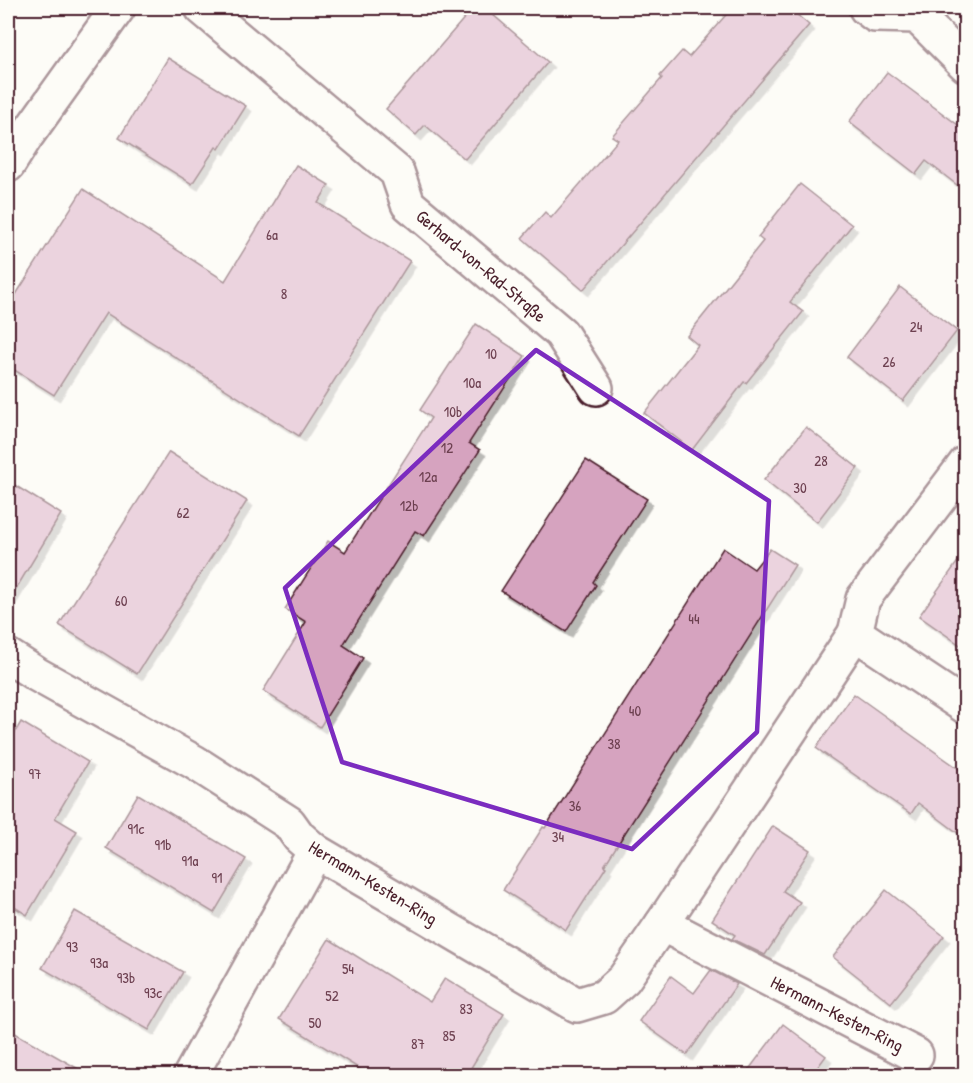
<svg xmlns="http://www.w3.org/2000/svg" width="973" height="1083" viewBox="0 0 973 1083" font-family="'Patrick Hand',sans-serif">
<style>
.building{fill:#d6a3bf;stroke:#4a1f2b;stroke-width:1.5;filter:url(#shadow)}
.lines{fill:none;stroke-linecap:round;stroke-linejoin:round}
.minor-casing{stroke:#4a1f2b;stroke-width:38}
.minor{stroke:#fdfcf7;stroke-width:33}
.marked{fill:none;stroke:#7b2cbf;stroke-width:4.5;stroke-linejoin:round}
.labels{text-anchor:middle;stroke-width:4.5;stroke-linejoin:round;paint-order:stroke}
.number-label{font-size:15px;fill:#6d4050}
.street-label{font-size:18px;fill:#4a1f2b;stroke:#fdfcf7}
</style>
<defs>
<filter id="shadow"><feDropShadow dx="5.5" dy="5.5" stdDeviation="0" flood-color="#0004"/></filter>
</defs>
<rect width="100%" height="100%" fill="#fdfcf7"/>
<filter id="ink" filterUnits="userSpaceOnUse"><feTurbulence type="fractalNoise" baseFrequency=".0167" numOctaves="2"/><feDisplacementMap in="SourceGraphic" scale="12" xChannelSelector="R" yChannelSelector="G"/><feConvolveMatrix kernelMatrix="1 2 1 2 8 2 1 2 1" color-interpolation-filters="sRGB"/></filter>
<g filter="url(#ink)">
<!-- building -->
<g class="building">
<polygon points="473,8 485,8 548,62 465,159 425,125 416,135 386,109"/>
<polygon points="732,8 789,8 809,25 583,290 522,238 545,212 551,218 618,140 612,136 662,78 660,76 682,51 689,57"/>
<polygon points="168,58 246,106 219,149 216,147 192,184 119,138"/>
<polygon points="887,72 966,131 966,192 926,161 916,174 849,122"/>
<polygon points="296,165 329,185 318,203 410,261 299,436 106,313 54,395 8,366 8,307 83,189 225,281"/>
<polygon points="800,184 852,225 790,302 803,312 746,383 744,382 692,450 644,413 698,345 687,336 763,241 758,237"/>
<polygon points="900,287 957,331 903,401 847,357"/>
<polygon points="476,324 525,356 469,443 480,450 424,536 415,531 343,645 363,658 320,727 263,691 306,622 285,609 328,541 345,552 431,418 420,410"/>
<polygon points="806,427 858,468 817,522 764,480"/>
<polygon points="169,452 247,501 137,674 59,625"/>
<polygon points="586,460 647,499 593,582 596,585 566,632 501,591"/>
<polygon points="8,481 61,514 8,602"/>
<polygon points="723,548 754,569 770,549 795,565 604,866 606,867 566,930 503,890 543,827 545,828"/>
<polygon points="966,550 966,649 919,616"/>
<polygon points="854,694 966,774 966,839 918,803 911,814 816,748"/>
<polygon points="21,722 88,762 55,818 77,831 27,915 8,903 8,744"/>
<polygon points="138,794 246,859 214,913 106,848"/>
<polygon points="773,826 810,850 783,891 800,902 765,955 732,939 735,935 712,920"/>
<polygon points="886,890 944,936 891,1003 833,957"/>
<polygon points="75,911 183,972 149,1030 42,968"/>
<polygon points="329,939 430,1002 445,978 504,1014 466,1076 371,1076 279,1019"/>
<polygon points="711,970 737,984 687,1055 639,1021 671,976 694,993"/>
<polygon points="783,1024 826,1056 811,1076 744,1076"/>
<polygon points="8,1029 91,1076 8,1076"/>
</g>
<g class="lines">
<!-- minor casing -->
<g class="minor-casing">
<g id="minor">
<polyline points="202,8 397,172 408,204 561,333 596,388"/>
<polyline points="866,8 875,15 917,16 966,65"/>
<polyline points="8,165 25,138 118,8"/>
<polyline points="966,463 863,599 855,633 966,707"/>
<polyline points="8,656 36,674 194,762 289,823 299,837 315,851 577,1005 604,997 624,979 662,924 855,633"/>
<polyline points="662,924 916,1055"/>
<polyline points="190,1076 315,851"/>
</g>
</g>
<!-- minor -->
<use href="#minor" class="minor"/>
</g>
</g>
<!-- marked area -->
<path d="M0 0H973V1083H0ZM536,350L769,501L757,732L632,849L342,762L285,588Z" fill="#fdfcf7" fill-opacity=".55" fill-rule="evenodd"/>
<path class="marked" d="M536,350L769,501L757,732L632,849L342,762L285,588Z"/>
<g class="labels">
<!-- number labels -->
<g class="number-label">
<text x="272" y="240">6a</text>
<text x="284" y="299">8</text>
<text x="916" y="332">24</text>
<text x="491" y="359">10</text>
<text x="889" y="367">26</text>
<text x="472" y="388">10a</text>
<text x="453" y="417">10b</text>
<text x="447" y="453">12</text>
<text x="821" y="466">28</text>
<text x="428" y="482">12a</text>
<text x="800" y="493">30</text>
<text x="409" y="511">12b</text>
<text x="183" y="518">62</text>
<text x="121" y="606">60</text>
<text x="694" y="624">44</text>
<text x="635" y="716">40</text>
<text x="614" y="749">38</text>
<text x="35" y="779">97</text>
<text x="575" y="811">36</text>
<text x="136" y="834">91c</text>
<text x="558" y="842">34</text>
<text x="163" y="850">91b</text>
<text x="190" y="866">91a</text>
<text x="217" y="883">91</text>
<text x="72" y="952">93</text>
<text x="99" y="968">93a</text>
<text x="348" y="974">54</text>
<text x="126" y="983">93b</text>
<text x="153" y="998">93c</text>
<text x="332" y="1001">52</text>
<text x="466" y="1014">83</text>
<text x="315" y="1028">50</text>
<text x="449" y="1041">85</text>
<text x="418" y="1049">87</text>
</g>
<!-- street labels -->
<g class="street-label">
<text transform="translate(481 266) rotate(40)" y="6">Gerhard-von-Rad-Straße</text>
<text transform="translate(373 883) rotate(31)" y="6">Hermann-Kesten-Ring</text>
<text transform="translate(837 1014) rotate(27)" y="6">Hermann-Kesten-Ring</text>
</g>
</g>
<!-- margin -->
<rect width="973" height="1083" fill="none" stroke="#fdfcf7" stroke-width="30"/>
<rect x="15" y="15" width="943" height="1053" fill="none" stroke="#4a1f2b" stroke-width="2" filter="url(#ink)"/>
</svg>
